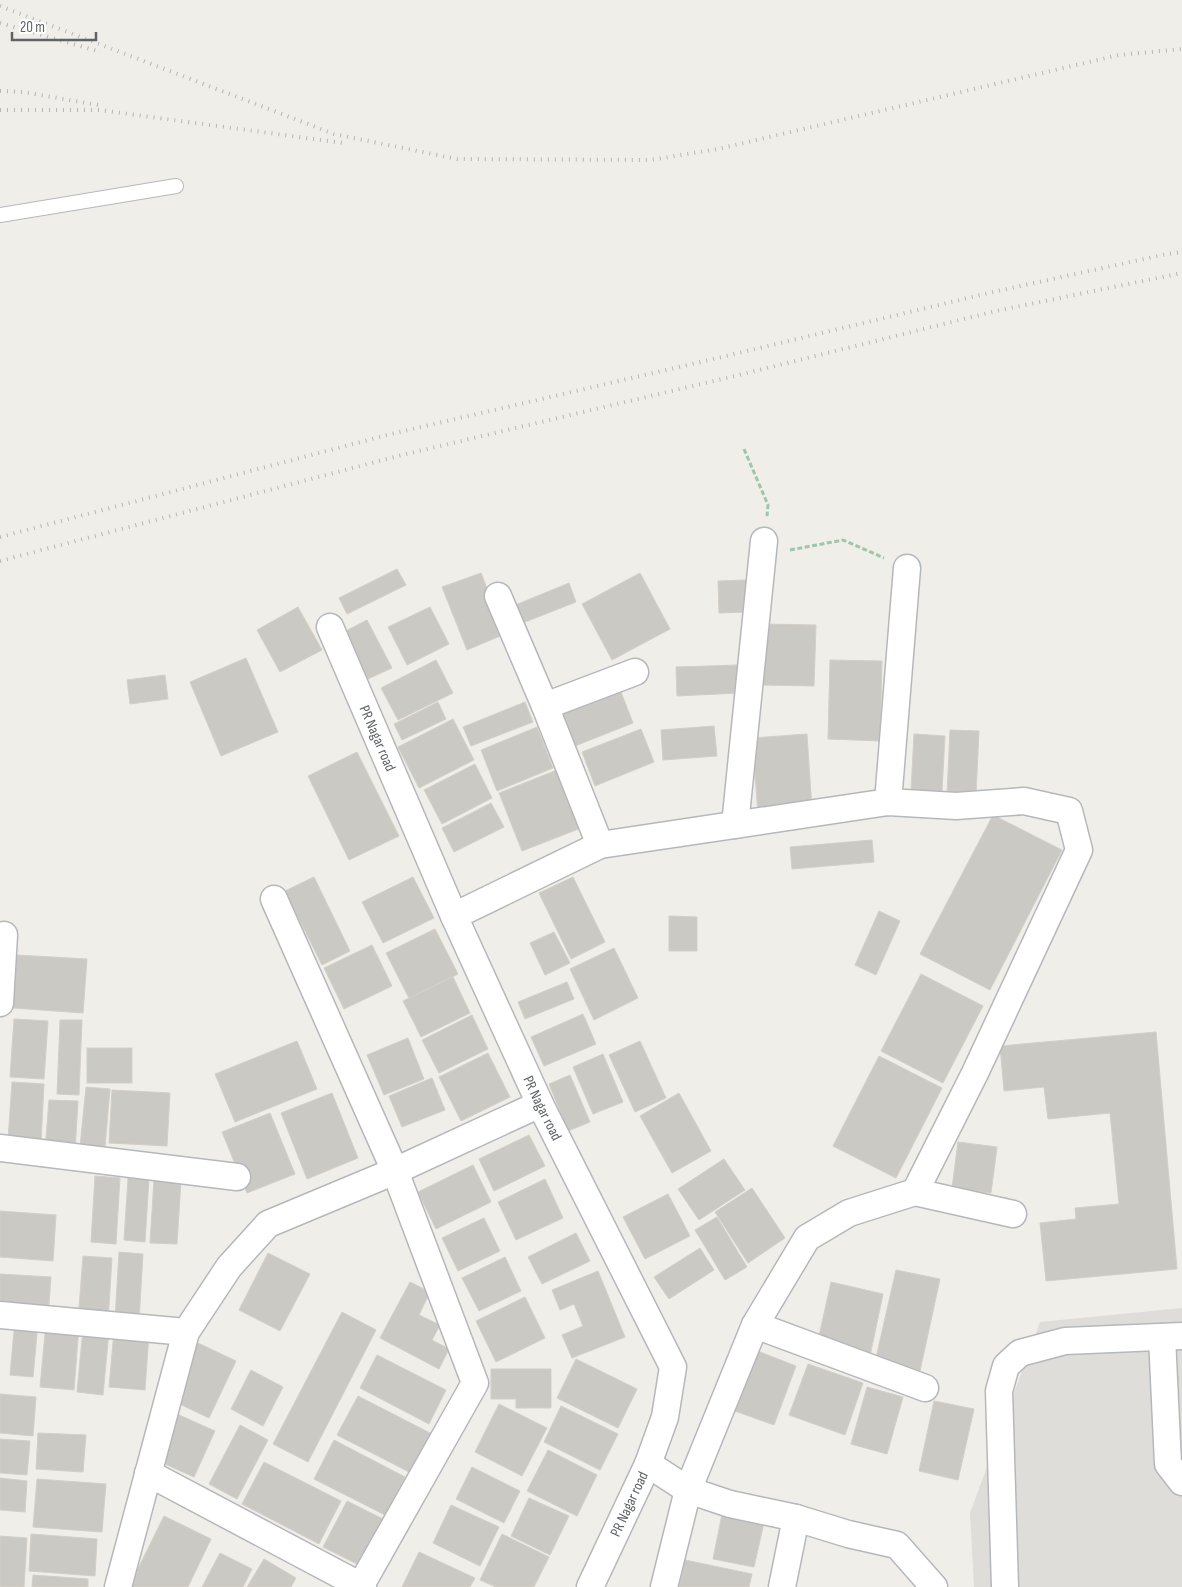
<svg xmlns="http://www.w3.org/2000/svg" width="1182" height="1587" viewBox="0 0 1182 1587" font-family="'Sofia Sans Condensed',sans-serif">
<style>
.industrial{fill:#dfddda}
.building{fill:#cbc9c4;stroke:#d4cfc7}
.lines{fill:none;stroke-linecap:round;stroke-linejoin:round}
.lane-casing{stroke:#b5b8bb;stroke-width:16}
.street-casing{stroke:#b5b8bb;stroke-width:29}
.path{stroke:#a0c5aa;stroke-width:3;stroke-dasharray:5 2.5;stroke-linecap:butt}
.lane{stroke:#fff;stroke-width:14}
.street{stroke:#fff;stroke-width:26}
.rail{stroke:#b5b6b6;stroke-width:4;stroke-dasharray:1 6;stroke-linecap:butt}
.labels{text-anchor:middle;stroke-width:4;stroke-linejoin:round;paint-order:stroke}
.street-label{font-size:15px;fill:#5f6366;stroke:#fff}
</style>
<rect width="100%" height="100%" fill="#f0eee8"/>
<!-- industrial -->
<polygon class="industrial" points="1182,1308 1182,1587 974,1587 970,1513 1040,1322"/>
<!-- building -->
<g class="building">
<polygon points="397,569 406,585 347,614 339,598"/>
<polygon points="481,573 505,634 467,650 442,587"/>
<polygon points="640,573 670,629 612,660 582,604"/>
<polygon points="746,580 747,612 719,613 718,581"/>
<polygon points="569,583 576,602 520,624 513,606"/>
<polygon points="298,607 322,650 280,672 257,630"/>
<polygon points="430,607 449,644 407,665 388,627"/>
<polygon points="367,620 392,668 368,679 344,632"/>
<polygon points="764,624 816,625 814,686 763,685"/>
<polygon points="246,658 278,732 221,756 190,682"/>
<polygon points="436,660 453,693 398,720 381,688"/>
<polygon points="830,660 882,661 880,741 828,739"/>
<polygon points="738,665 739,693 677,696 676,667"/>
<polygon points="165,675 168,699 130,704 127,680"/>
<polygon points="619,687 633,723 575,746 561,711"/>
<polygon points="438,702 446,719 402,740 394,724"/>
<polygon points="525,702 533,722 471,746 463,727"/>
<polygon points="453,719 474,760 419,788 398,747"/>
<polygon points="714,726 717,756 663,760 661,730"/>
<polygon points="537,727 553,768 497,791 481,750"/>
<polygon points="641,729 654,762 595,786 582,752"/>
<polygon points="950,730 979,731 976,795 947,794"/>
<polygon points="807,734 812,809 758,813 752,738"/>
<polygon points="914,734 945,736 942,791 911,790"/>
<polygon points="357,752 399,836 349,860 308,776"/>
<polygon points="475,764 492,798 442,824 424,790"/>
<polygon points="557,770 581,828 522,851 499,793"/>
<polygon points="491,803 504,827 454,852 442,828"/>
<polygon points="993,815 1062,850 990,990 920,954"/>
<polygon points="872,840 874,862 792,869 790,847"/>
<polygon points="314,877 350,951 322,965 285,891"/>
<polygon points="413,877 434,918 383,943 362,902"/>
<polygon points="573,877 605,942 571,959 539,893"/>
<polygon points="879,911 900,921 876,975 855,965"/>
<polygon points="669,916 697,917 697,951 669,951"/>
<polygon points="435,929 458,974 409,998 386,953"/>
<polygon points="554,932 570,963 545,975 530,943"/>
<polygon points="372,945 392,986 344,1009 324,968"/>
<polygon points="614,948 638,998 594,1020 570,969"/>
<polygon points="17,955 87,959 83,1013 13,1008"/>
<polygon points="921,974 983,1006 943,1083 881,1051"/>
<polygon points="453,977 470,1013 421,1037 403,1001"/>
<polygon points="567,982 574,999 525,1019 518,1002"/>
<polygon points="583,1014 596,1044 544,1066 531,1037"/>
<polygon points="472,1015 488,1049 439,1073 422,1040"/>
<polygon points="14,1019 48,1021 44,1079 10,1077"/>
<polygon points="60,1020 82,1020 79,1095 57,1094"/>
<polygon points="1156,1032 1177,1269 1046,1281 1040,1223 1076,1219 1075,1208 1119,1204 1110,1113 1048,1119 1044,1087 1004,1091 1000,1046"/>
<polygon points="408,1038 424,1079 384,1095 367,1055"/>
<polygon points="297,1041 317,1089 235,1122 215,1074"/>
<polygon points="640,1041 666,1098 635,1112 609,1055"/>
<rect x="87" y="1048" width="45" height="35"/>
<polygon points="488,1053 510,1097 461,1121 439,1077"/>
<polygon points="603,1054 623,1102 593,1114 573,1067"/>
<polygon points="879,1056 942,1088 896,1178 833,1146"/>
<polygon points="570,1075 590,1122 568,1131 549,1084"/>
<polygon points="432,1078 445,1110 402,1127 389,1096"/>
<polygon points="12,1082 44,1084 41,1142 8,1140"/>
<polygon points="86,1087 110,1089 105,1147 80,1146"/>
<polygon points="112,1090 170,1093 167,1146 109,1143"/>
<polygon points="332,1093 358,1158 307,1179 281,1113"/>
<polygon points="679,1093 711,1151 672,1173 640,1116"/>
<polygon points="49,1100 78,1101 75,1152 45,1150"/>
<polygon points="270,1113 295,1174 247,1193 222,1132"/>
<polygon points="529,1135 545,1166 494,1191 479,1159"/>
<polygon points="958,1142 997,1147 991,1193 952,1188"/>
<polygon points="724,1159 745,1190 699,1220 678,1189"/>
<polygon points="473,1165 491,1202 436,1229 418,1192"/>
<polygon points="95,1176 120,1178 116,1244 91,1242"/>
<polygon points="128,1178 149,1179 145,1242 124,1240"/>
<polygon points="154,1179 181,1181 177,1244 150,1243"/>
<polygon points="545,1179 563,1218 516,1240 498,1202"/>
<polygon points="752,1188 785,1238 748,1263 715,1212"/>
<polygon points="668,1194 690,1236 645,1259 623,1217"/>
<polygon points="0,1211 56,1215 53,1261 0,1257"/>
<polygon points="717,1217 747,1267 725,1280 695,1230"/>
<polygon points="484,1218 500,1251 458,1271 442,1238"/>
<polygon points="576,1233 590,1261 542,1284 528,1257"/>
<polygon points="700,1248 714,1270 669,1299 654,1277"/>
<polygon points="119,1252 143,1254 139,1321 115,1319"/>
<polygon points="268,1253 310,1274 280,1331 239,1310"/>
<polygon points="83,1256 112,1258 108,1322 78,1320"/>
<polygon points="505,1257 521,1291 479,1311 462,1278"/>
<polygon points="896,1270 940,1279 920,1371 875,1362"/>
<polygon points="598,1271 625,1337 572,1358 562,1335 583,1326 574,1304 560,1310 552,1290"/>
<polygon points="0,1274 51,1277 48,1317 0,1314"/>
<polygon points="410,1282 430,1292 419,1315 440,1325 432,1340 449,1349 439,1369 380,1338"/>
<polygon points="831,1282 883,1294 870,1356 817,1345"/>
<polygon points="525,1297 545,1338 496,1362 476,1321"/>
<polygon points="342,1312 376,1330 308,1462 273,1444"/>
<polygon points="15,1320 38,1323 33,1377 10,1375"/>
<polygon points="46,1323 79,1326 74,1390 40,1387"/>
<polygon points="83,1329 109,1331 103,1395 77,1392"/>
<polygon points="114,1331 149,1334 145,1390 109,1387"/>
<polygon points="198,1343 236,1361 209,1418 171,1400"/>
<polygon points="755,1350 796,1366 774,1425 732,1410"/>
<polygon points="377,1355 446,1390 429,1424 360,1388"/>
<polygon points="576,1359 637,1389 618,1428 557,1398"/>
<polygon points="808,1364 863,1383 845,1435 789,1415"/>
<polygon points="491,1369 551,1369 551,1408 516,1408 516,1399 491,1399"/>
<polygon points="251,1370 283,1387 263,1426 231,1409"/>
<polygon points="867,1387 903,1397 887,1454 851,1444"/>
<polygon points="0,1394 36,1397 33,1436 0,1433"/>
<polygon points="358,1396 432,1434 411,1473 337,1435"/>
<polygon points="934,1401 974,1409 958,1480 919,1471"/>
<polygon points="499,1404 547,1428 522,1476 475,1452"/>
<polygon points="561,1406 618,1434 600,1470 544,1442"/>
<polygon points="177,1414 215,1431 194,1477 156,1460"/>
<polygon points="240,1425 268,1440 237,1499 209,1484"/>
<polygon points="38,1433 86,1435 83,1472 36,1469"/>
<polygon points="0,1439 30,1441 27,1475 0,1473"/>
<polygon points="334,1440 405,1477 385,1515 314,1479"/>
<polygon points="548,1450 597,1475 577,1516 527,1491"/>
<polygon points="264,1462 341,1501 319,1544 242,1504"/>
<polygon points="472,1467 520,1491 504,1523 456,1499"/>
<polygon points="0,1478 27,1481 25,1512 0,1510"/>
<polygon points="37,1479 106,1484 102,1532 33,1527"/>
<polygon points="529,1498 569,1516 550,1555 511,1536"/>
<polygon points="347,1501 383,1519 359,1565 323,1547"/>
<polygon points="451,1505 499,1527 480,1566 433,1543"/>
<polygon points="722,1514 764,1523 754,1567 713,1559"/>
<polygon points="164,1516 211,1539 188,1587 129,1587"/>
<polygon points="31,1534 97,1539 95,1576 29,1571"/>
<polygon points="502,1534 549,1557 534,1587 496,1587 480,1580"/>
<polygon points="0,1536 27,1538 24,1587 0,1587"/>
<polygon points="419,1552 475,1578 470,1587 402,1587"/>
<polygon points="220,1553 252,1569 243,1587 202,1587"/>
<polygon points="264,1559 296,1578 291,1587 247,1587"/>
<polygon points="685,1560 752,1574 749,1587 679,1587"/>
<polygon points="33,1575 88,1579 88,1587 32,1587"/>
</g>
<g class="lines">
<!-- lane casing -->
<g class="lane-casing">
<polyline id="lane" points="0,215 176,186"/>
</g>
<!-- street casing -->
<g class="street-casing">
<g id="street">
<polyline points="498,596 545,706 600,845"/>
<path id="s1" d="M330,627L454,916L540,1104L673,1367L665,1417L648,1464L590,1587"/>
<polyline points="545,706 635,672"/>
<polyline points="888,802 907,568"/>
<polyline points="735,825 764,541"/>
<polyline points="274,899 395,1171 475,1383 360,1587"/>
<polyline points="454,916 600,845 888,802 956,806 1024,801 1069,811 1079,850 975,1073 915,1192"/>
<polyline points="0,1003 4,935"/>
<polyline points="0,1148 237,1177"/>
<polyline points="0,1315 186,1332"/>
<polyline points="755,1325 925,1388"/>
<polyline points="1162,1337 1168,1464 1182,1482"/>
<polyline points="648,1464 688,1490 664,1587"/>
<polyline points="148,1473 363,1587"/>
<polyline points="118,1587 186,1332 229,1267 268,1224 395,1171 540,1104"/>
<polyline points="782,1587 796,1518"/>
<polyline points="934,1587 897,1545 848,1534 796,1518 730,1504 688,1490 755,1325 807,1238 849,1213 915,1192 1013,1214"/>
<polyline points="1005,1587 999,1391 1006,1366 1020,1353 1065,1341 1182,1336"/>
</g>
</g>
<!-- path -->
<g class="path">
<polyline points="744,449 768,505 767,516"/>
<polyline points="790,550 843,540 884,558"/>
</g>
<!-- lane -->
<use href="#lane" class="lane"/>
<!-- street -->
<use href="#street" class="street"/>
<!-- rail -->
<g class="rail">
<polyline points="0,6 334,134 457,159 650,160 718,149 1119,55 1182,49"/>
<polyline points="0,23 101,52"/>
<polyline points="0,91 23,92 98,105"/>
<polyline points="0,110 99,110 343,143"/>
<polyline points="0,537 391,434 722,357 993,292 1167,254 1182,252"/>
<polyline points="0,561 402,455 735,376 996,311 1182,273"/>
</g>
</g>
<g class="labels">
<!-- street labels -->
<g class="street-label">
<text dy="5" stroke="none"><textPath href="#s1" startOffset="121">PR Nagar road</textPath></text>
<text dy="5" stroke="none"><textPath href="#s1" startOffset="526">PR Nagar road</textPath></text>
<text transform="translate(629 1504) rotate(-65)" y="5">PR Nagar road</text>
</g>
</g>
<!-- scale -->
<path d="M12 32v8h84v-8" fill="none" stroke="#5f6366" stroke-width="2.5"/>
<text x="20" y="32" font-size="15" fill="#5f6366" stroke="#ffffff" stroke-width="4" paint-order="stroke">20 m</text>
</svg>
